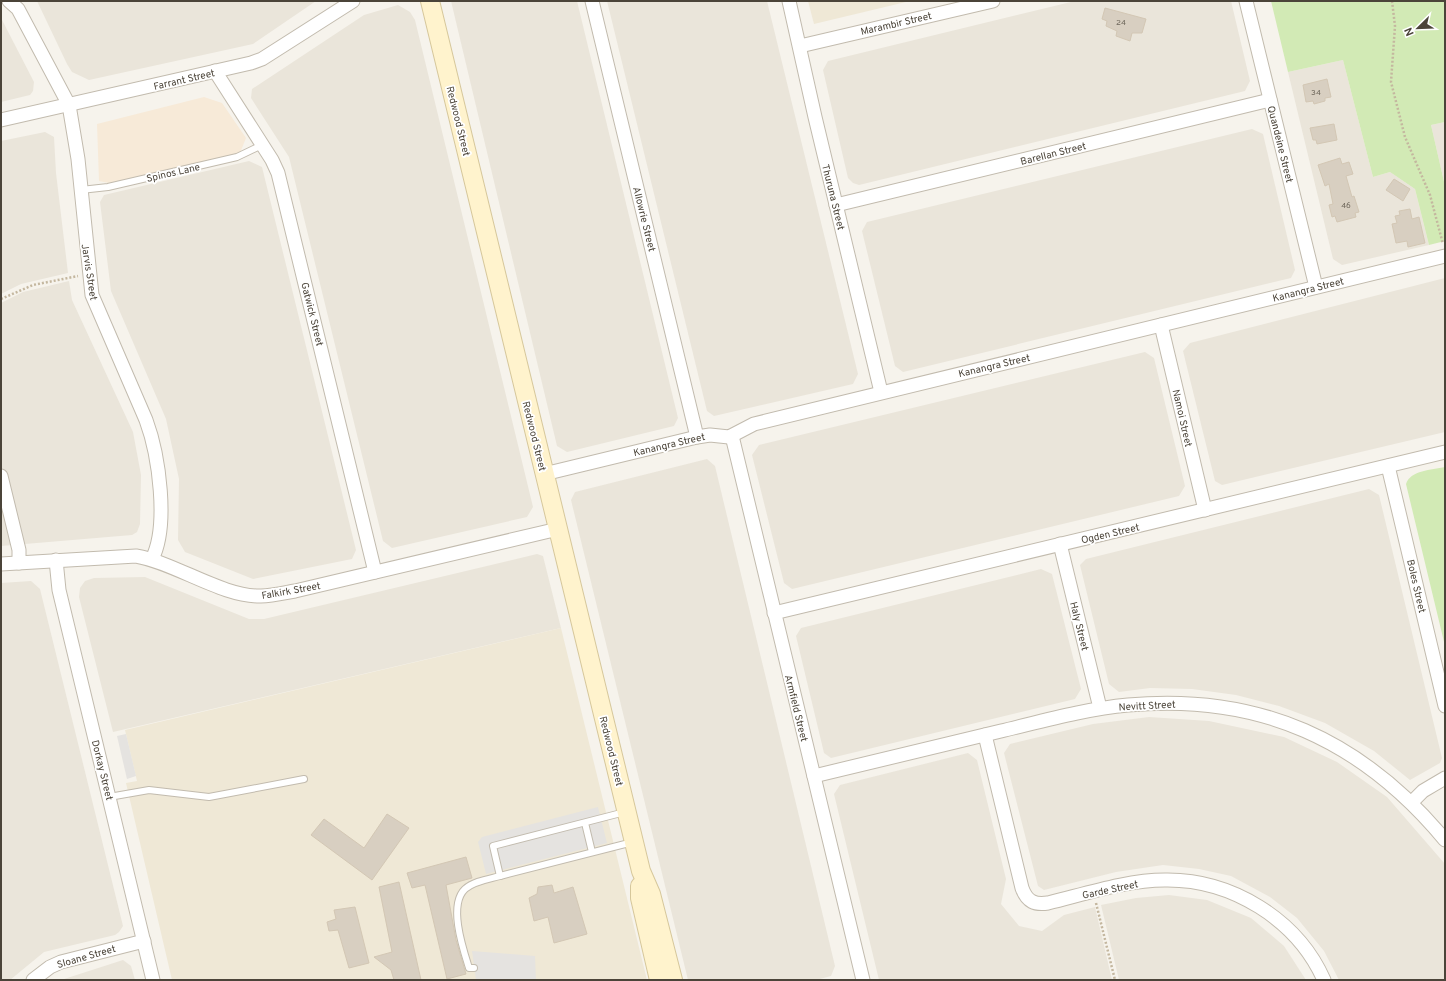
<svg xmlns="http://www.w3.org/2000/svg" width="1446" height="981" viewBox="0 0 1446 981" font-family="Overpass,sans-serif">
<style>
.residential{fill:#eae5da}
.commercial{fill:#f7ead8}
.education{fill:#efe8d6}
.green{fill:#d2eab5}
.parking{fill:#e5e3e0}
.building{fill:#d8cfc1;stroke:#d3c7b4}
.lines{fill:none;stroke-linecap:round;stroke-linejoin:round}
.lane-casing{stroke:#c2bbae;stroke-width:8}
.street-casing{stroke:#c2bbae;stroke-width:15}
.secondary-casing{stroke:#d6c79b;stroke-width:20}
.path{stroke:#c4b79f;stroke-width:2.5;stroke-dasharray:2 2;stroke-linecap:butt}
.lane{stroke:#fff;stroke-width:6}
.street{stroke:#fff;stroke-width:13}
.secondary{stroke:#fff3cd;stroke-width:18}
.labels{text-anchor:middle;stroke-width:3.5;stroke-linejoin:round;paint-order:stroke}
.number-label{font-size:8px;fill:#6e675b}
.street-label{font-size:10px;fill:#4b4439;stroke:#fff}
</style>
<rect width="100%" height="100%" fill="#f6f3ec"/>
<!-- residential -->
<g class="residential">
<polygon points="37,1 316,1 253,44 89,80 72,72 67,64"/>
<polygon points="451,1 577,1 678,418 674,426 567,452 557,446"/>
<polygon points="607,1 767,1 858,374 853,384 714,416 707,411"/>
<polygon points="1075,1 1231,1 1250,81 1245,91 859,185 853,183 848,178 823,70 828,61"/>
<polygon points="398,5 410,12 415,20 533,507 527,517 392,548 383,541 289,157 251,98 252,89 364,15"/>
<polygon points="1,18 34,82 33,91 30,95 1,102"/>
<polygon points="1343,60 1373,177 1390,172 1415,189 1429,245 1342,265 1333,259 1288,72"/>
<polygon points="1445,122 1445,186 1431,125"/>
<polygon points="1252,129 1263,134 1295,270 1291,278 903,372 895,366 862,231 867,222"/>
<polygon points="45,132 54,137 56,173 68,273 21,284 1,294 1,141"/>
<polygon points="249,161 262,167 356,550 352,559 253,579 185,552 178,540 179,479 166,419 111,291 100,202 104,195"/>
<polygon points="1445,278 1445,432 1222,485 1215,481 1183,351 1190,343"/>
<polygon points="69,281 72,300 133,432 141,475 140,524 137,532 132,535 1,546 1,303 23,292"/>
<polygon points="1145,352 1154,358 1185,486 1179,496 792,589 784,583 752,455 759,445"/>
<polygon points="707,459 715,466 835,966 831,976 816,980 688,980 571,500 575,492"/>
<polygon points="1369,489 1379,495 1442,758 1440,763 1410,780 1374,751 1325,723 1279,706 1236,695 1192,689 1150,688 1119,692 1109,684 1080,565 1086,559"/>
<polygon points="537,554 543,556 561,628 113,732 79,597 80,588 85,581 94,578 145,577 249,619 264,619"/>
<polygon points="1041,569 1052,574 1081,689 1075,699 831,758 824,753 796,636 801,628"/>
<polygon points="31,581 40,589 123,926 119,932 115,935 44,952 10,980 1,980 1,583"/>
<polygon points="1149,717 1209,721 1284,737 1337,762 1387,797 1445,864 1445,980 1339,980 1324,951 1297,918 1270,897 1231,876 1199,869 1163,865 1116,872 1044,890 1038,886 1004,753 1010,744 1093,724"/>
<polygon points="968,753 977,760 1006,879 1001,904 1019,926 1042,931 1064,915 1095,907 1112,980 879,980 834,794 840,785"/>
<polygon points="1169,895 1207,900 1251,918 1284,946 1306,980 1119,980 1101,905 1136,898"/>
<polygon points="123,960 131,966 135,980 61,980"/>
</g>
<!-- commercial -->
<polygon class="commercial" points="204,97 222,103 246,138 240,153 109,183 99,181 97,124"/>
<!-- education -->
<g class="education">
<polygon points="808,1 910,1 814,24"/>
<polygon points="561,628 647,980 172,980 126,783 137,781 125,730"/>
</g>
<!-- green -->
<g class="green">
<polygon points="1271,1 1445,1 1445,122 1431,125 1445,186 1445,241 1429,245 1415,189 1390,172 1373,177 1343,60 1288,72"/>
<path d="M1445,467V646L1406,484C1411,470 1431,470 1445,467Z"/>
</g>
<!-- parking -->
<g class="parking">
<polygon points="126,734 136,776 127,779 117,736"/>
<polygon points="598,807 607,843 486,874 478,842 482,837"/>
<polygon points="472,951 535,956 536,980 476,980"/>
</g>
<!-- building -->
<g class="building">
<polygon points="1105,8 1146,19 1142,33 1132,33 1130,41 1116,36 1117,31 1106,26 1107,21 1102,19"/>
<polygon points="1327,79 1331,97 1325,98 1325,101 1314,104 1313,101 1306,102 1303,85"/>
<polygon points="1334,124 1337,140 1317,144 1316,140 1313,140 1310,128"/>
<polygon points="1340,158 1342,164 1349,162 1353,174 1346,176 1352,197 1354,196 1359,212 1355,213 1356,217 1337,222 1335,216 1332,217 1329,205 1333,204 1329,184 1325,186 1318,165"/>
<polygon points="1394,179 1410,189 1403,201 1386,190"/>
<polygon points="1410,209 1412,219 1419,217 1425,243 1408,247 1407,241 1396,243 1392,224 1397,223 1395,216 1400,215 1399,211"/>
<polygon points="387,814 409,828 372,880 311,835 324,819 364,848"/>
<polygon points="466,857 472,878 446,885 456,940 466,974 447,979 425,885 412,888 407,873"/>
<polygon points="399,882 421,980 394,980 391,970 374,957 392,952 379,887"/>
<polygon points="552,885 554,893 573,887 587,934 554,943 548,917 534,921 529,898 537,894 538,887"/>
<polygon points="355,907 369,963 349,968 338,930 329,931 327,922 336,919 334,910"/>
</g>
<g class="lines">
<!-- lane casing -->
<g class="lane-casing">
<g id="lane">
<polyline points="81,190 108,187 237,157 262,145"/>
<polyline points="109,797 149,790 209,797 304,779"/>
<polyline points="625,812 493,846 500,876 633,842"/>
<polyline points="585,823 592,852"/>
<path d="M474,968H469C463,949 448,905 465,889C474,881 489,879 500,876"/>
</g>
</g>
<!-- street casing -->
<g class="street-casing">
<g id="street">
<path d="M9,1L18,9L69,105L78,159L92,295L146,420C159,455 169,526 152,559"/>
<polyline points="592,1 697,437"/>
<polyline points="789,1 815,117 881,392"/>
<polyline points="1246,1 1316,287"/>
<polyline points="800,46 993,1"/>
<polyline points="215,71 272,160 278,173 375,572"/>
<polyline points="1,120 251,63 262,59 353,1"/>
<polyline points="836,205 1270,100"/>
<polyline points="1161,325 1205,510"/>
<polyline points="732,436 863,980"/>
<polyline points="1388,466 1445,706"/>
<polyline points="544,474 697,437 710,435 729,437 754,424 1445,256"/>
<polyline points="1,476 19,550 19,563"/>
<polyline points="1060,544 1100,708"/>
<polyline points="56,560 59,590 153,980"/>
<path d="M1,564L136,556C176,563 222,597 261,596C272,596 284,593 295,591L558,529"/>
<polyline points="774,613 1445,452"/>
<path d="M985,735L1022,888C1027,902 1035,905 1048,903C1085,894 1127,880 1165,880C1231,879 1297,919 1324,980"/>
<path d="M814,776C876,761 938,746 1001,731C1043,721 1085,709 1128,705C1259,693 1362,740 1445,840"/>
<polyline points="1412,802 1423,791 1445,778"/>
<polyline points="33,980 50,967 61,962 144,941"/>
</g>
</g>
<!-- secondary casing -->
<g class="secondary-casing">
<g id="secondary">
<polyline points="430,1 641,871 651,894 673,980"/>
<polyline points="640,886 640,898 659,980"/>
</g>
</g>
<!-- path -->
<g class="path">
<polyline points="1392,1 1395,26 1391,82 1405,137 1430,195 1443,244"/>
<polyline points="1,299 33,285 78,276"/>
<polyline points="1096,903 1115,980"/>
</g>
<!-- lane -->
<use href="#lane" class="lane"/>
<!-- street -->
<use href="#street" class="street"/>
<!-- secondary -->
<use href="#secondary" class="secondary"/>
</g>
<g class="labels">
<!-- number labels -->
<g class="number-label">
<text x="1121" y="25">24</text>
<text x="1316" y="95">34</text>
<text x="1346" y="208">46</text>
</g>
<!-- street labels -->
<g class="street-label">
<text transform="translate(896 23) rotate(-13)" y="4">Marambir Street</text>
<text transform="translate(184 79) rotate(-13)" y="4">Farrant Street</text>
<text transform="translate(459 121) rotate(76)" y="4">Redwood Street</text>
<text transform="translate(1281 144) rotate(76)" y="4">Quandeine Street</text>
<text transform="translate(1053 153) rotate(-14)" y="4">Barellan Street</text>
<text transform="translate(173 172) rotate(-13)" y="4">Spinos Lane</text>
<text transform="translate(834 197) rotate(76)" y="4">Thuruna Street</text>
<text transform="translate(645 219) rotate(76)" y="4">Allowrie Street</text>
<text transform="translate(90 272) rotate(81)" y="4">Jarvis Street</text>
<text transform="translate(1308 289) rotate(-14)" y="4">Kanangra Street</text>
<text transform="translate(313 314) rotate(76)" y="4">Gatwick Street</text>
<text transform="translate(994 365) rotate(-13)" y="4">Kanangra Street</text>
<text transform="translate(1183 418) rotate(77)" y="4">Namoi Street</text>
<text transform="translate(535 436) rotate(76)" y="4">Redwood Street</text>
<text transform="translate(669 444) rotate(-13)" y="4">Kanangra Street</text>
<text transform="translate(1110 533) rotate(-13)" y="4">Ogden Street</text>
<text transform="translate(1417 586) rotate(77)" y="4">Boles Street</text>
<text transform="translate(291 590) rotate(-10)" y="4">Falkirk Street</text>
<text transform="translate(1080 626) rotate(76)" y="4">Haly Street</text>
<text transform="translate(1147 705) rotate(-3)" y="4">Nevitt Street</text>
<text transform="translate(797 708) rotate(76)" y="4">Armfield Street</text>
<text transform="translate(612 751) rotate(76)" y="4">Redwood Street</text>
<text transform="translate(103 770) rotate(76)" y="4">Dorkay Street</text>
<text transform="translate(1110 889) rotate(-12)" y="4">Garde Street</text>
<text transform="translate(86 956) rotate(-16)" y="4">Sloane Street</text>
</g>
</g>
<!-- border -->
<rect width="1446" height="981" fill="none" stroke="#4b4439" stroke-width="4"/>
<!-- north arrow -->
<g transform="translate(1418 28) rotate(247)" stroke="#ffffff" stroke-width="3" paint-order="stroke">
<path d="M0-3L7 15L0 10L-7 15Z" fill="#4b4439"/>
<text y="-6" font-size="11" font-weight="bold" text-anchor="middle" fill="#4b4439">N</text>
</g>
</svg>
